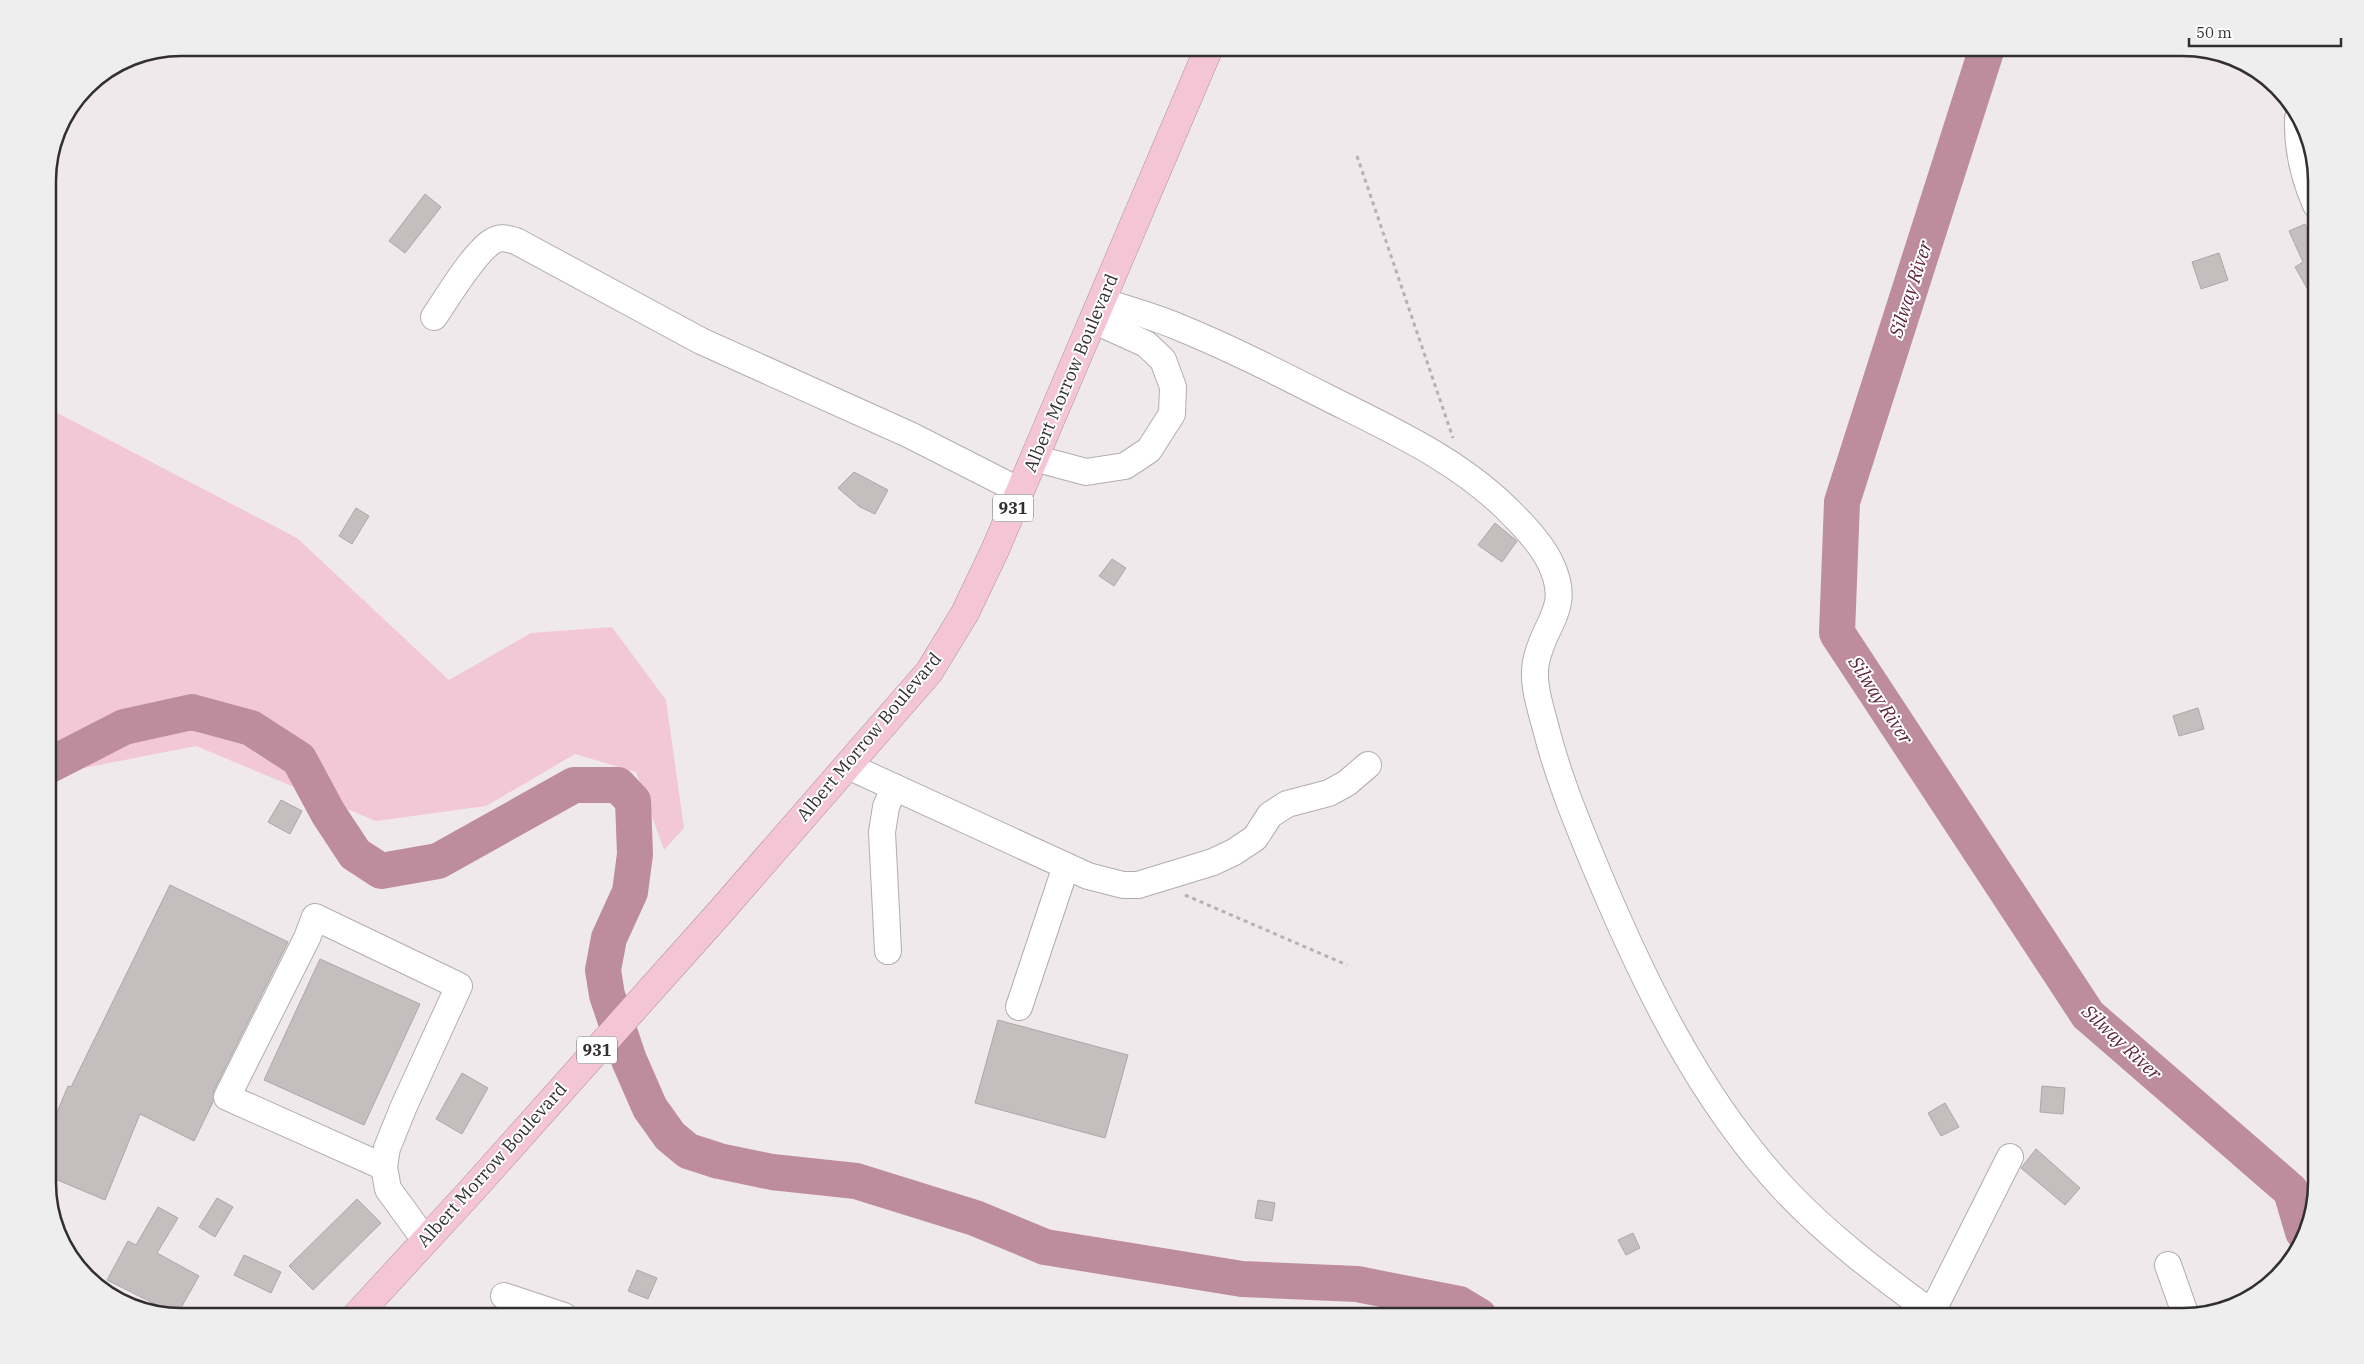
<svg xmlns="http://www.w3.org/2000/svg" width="2364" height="1364" viewBox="0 0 2364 1364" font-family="'IBM Plex Serif',serif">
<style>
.green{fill:#f2c8d6}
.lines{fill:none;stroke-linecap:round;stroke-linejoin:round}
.river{stroke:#bd8d9d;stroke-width:36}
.building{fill:#c4bebf;stroke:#ada7a9}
.minor-casing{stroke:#b3adaf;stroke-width:28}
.highway-casing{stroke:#b0909b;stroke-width:29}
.path{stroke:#b6b1b2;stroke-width:3;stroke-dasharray:4 4;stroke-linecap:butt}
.minor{stroke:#fff;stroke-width:26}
.highway{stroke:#f4c5d5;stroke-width:28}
.labels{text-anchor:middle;stroke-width:4;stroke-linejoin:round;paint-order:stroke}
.shield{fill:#fff;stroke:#6f6d6d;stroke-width:1}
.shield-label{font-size:16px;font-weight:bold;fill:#312f2f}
.street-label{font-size:18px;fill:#312f2f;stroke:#fff}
.water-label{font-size:19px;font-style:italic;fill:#5f223c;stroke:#fff}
.rim{fill:none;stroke:#312f2f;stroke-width:2.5}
</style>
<rect width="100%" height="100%" fill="#f0e9eb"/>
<!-- green -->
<polygon class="green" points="48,408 297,538 449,680 531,633 612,627 666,700 684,828 664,850 636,772 575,754 486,806 376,821 196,746 48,775"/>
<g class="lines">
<!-- river -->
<g class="river">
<polyline points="1987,48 1842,502 1837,633 2088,1015 2291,1191 2303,1232"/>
<polyline points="48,766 124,727 192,712 251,728 299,759 328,813 355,854 381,871 438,861 574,785 618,785 633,801 635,854 630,892 609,938 603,970 607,995 629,1060 650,1108 670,1136 688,1151 719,1161 772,1172 856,1181 975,1218 1045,1247 1242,1279 1357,1284 1459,1304 1479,1316"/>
</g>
</g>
<!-- building -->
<g class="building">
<polygon points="425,194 441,207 405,253 389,241"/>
<polygon points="2305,224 2316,248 2316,304 2295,267 2303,262 2289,231"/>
<polygon points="2219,253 2228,280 2201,289 2192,262"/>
<polygon points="854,472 888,490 875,514 860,507 838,488"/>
<polygon points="356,508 369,516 352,544 339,536"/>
<polygon points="1495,523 1517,541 1502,562 1478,545"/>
<polygon points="1112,559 1126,568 1114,586 1099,576"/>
<polygon points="2198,708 2204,729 2179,736 2173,716"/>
<polygon points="281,800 302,811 290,834 268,822"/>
<polygon points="170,885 288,942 214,1090 213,1102 194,1141 140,1114 105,1200 48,1176 48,1134 68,1086 71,1087"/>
<polygon points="320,959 420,1004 364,1125 264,1080"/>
<polygon points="998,1020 1128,1055 1105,1138 975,1103"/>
<polygon points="462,1073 488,1088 462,1134 436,1119"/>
<polygon points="2042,1086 2065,1088 2063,1114 2040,1112"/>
<polygon points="1945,1103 1959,1127 1941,1136 1928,1113"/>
<polygon points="2036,1149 2080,1188 2065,1205 2021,1168"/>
<polygon points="217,1198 233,1207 215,1237 199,1227"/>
<polygon points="357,1199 381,1223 313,1290 289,1266"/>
<polygon points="1258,1200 1275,1203 1272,1221 1255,1218"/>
<polygon points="158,1207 178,1218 157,1253 199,1276 177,1315 107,1280 128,1241 136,1245"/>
<polygon points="1633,1233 1640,1248 1626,1255 1618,1240"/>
<polygon points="244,1255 281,1272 271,1293 234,1275"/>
<polygon points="637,1270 657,1278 648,1299 628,1291"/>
</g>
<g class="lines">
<!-- minor casing -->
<g class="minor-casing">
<g id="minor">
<path d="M2298,118C2297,148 2304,178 2316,205"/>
<path d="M1101,301C1126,309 1152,316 1176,326C1228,347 1279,373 1330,399C1396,432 1464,463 1515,517C1528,530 1541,544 1550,562C1573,609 1544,621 1536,662C1532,683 1540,706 1545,725C1557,774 1576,820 1595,866C1643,981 1699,1098 1785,1190C1829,1237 1880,1275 1932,1313"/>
<path d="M434,317C447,298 475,251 493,241C501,236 508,239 516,241L701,341L910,435L1020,491"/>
<polyline points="1034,458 1086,472 1125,466 1149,450 1172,414 1173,387 1163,360 1146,344 1093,320"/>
<polyline points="848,766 1088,876 1123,885 1138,885 1213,862 1234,852 1255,838 1270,815 1287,804 1329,793 1347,783 1368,765"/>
<polyline points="888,951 882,832 886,807 894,787"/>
<polyline points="1019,1007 1066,866"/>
<polyline points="384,1167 227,1097 307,938 315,917 459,986 404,1106 387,1148 384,1167 388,1189 425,1240"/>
<polyline points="2168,1265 2186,1316"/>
<polyline points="504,1296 564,1316"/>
<polyline points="1930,1316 2010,1157"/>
</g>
</g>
<!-- highway casing -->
<g class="highway-casing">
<polyline id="highway" points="356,1316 472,1190 722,910 929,672 965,613 995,550 1209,48"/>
</g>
<!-- path -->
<g class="path">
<polyline points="1357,156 1453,438"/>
<polyline points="1185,895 1347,965"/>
</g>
<!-- minor -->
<use href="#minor" class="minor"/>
<!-- highway -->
<use href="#highway" class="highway"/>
</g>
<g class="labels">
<!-- shield labels -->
<g class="shield">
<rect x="993" y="494.5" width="40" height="27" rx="4"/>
<rect x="577" y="1036.5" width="40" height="27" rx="4"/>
</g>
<g class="shield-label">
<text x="1013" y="514">931</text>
<text x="597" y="1056">931</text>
</g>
<!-- street labels -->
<g class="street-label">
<text transform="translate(1071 373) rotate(-67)" y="6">Albert Morrow Boulevard</text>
<text transform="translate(869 737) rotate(-50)" y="6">Albert Morrow Boulevard</text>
<text transform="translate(492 1165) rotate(-48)" y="6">Albert Morrow Boulevard</text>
</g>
<!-- water labels -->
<g class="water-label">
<text transform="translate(1910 289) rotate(-72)" y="7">Silway River</text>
<text transform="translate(1881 700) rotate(57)" y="7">Silway River</text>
<text transform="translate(2122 1042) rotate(43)" y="7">Silway River</text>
</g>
</g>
<!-- crop -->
<path d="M0 0H2364V1364H0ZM181 56H2183A125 125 0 0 1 2308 181V1183A125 125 0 0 1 2183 1308H181A125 125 0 0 1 56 1183V181A125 125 0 0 1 181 56Z" fill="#efeeee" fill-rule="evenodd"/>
<path class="rim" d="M181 56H2183A125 125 0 0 1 2308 181V1183A125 125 0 0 1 2183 1308H181A125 125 0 0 1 56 1183V181A125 125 0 0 1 181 56Z"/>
<!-- scale -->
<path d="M2189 38v8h152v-8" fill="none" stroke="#312f2f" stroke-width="2.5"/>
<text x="2196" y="38" font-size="15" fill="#312f2f" stroke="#ffffff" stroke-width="4" paint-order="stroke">50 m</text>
</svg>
